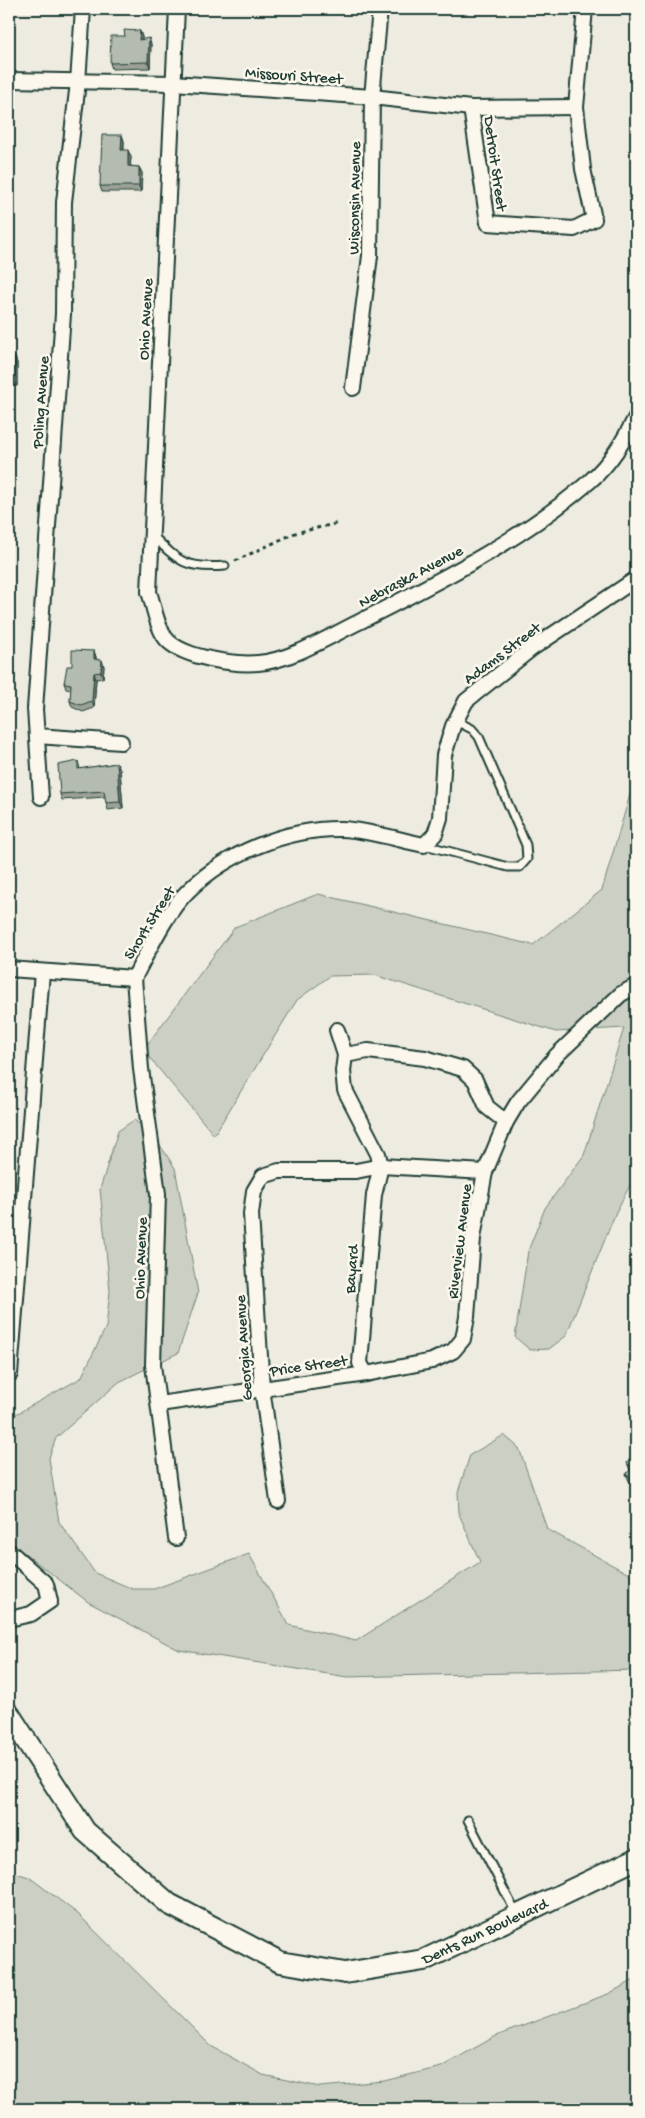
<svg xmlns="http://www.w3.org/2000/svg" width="645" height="2118" viewBox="0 0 645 2118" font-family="'Gochi Hand',sans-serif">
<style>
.green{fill:#cbcfc4;stroke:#75867c}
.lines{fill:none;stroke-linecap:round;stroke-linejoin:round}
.lane-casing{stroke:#1f3d34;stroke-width:11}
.street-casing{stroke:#1f3d34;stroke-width:18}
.secondary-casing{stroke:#1f3d34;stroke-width:24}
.path{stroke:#1f3d34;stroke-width:3;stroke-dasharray:4 4;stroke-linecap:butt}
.lane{stroke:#fbf7ec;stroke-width:7}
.street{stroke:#fbf7ec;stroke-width:14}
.secondary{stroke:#fbf7ec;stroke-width:20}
.wall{fill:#9ba197;stroke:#1f3d34}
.shaded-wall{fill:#7e837b;stroke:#1f3d34}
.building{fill:#b4bbb0;stroke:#1f3d34}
.labels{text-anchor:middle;stroke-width:5;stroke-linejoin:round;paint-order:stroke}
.street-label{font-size:16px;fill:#1f3d34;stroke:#fbf7ec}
</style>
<rect width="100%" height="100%" fill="#eeece1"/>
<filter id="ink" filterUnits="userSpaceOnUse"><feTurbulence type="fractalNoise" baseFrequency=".02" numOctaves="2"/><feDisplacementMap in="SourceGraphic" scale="10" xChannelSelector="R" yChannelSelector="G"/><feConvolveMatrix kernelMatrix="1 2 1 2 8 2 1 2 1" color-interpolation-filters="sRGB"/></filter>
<g filter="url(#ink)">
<!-- green -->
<g class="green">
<polygon points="636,774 636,1174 616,1212 566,1336 549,1349 530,1350 515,1337 528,1251 545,1208 584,1155 624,1028 556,1032 374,975 330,976 297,1000 214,1135 143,1050 235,927 318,894 533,945 602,890"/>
<polygon points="134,1120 152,1133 175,1168 198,1293 178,1353 119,1382 56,1438 49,1458 59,1522 95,1573 133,1589 154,1589 249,1554 289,1625 356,1641 480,1562 459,1514 458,1492 470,1455 504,1435 519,1448 547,1529 636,1578 636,1670 347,1677 179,1650 88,1602 9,1541 9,1418 81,1378 106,1327 110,1291 100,1189 118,1131"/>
<polygon points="9,1871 29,1877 78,1914 211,2046 263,2075 320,2087 384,2081 441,2067 496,2036 608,1994 636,1979 636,2109 9,2109"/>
</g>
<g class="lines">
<!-- lane casing -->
<g class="lane-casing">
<g id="lane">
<path d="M152,535C179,562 186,569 225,566"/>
<polyline points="425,845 508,867 520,867 527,859 526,845 479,737 472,729 456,721"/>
<polyline points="468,1820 517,1915"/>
</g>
</g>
<!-- street casing -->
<g class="street-casing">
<g id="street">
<path d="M177,9L149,592C154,606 157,630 168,641C186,658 234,665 258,663C290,661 330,636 359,622C439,581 522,540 590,481C611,463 624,440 636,417"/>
<polyline points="9,80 173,83 372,97 471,108 576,107"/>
<polyline points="471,108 488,223 574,229 594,219 583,169 576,107 585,9"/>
<polyline points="353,388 370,256 372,97 380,9"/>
<polyline points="37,736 121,742"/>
<polyline points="41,797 35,709 63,314 64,202 78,82 83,9"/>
<path d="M9,969L134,978C148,952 166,912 188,891C227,853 287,828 342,829C368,830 399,840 424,845L435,834L440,818L444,755L453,726L466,701L531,649L636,579"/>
<polyline points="134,978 141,1069 158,1194 153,1365 176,1538"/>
<polyline points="337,1030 345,1055 343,1071 345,1090 378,1154 381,1166 374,1195 360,1363 366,1374"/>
<polyline points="345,1055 368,1051 425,1058 463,1069 475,1080 487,1107 506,1122"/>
<polyline points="10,1374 42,972"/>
<polyline points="159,1404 366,1374 432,1361 453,1351 463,1339 467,1317 473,1238 485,1172 506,1122 518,1102 557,1055 621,994 636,986"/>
<polyline points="278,1501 262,1388 251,1214 254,1191 263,1176 279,1171 356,1171 381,1166 485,1172"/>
<polyline points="9,1551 46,1584 50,1601 31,1614 9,1619"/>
</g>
</g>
<!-- secondary casing -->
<g class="secondary-casing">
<polyline id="secondary" points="9,1714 85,1831 169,1904 280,1962 345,1973 424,1960 636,1859"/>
</g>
<!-- path -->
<polyline class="path" points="235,561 295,533 339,523"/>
<!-- lane -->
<use href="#lane" class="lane"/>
<!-- street -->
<use href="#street" class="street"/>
<!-- secondary -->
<use href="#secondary" class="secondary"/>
</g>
<!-- wall -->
<g class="wall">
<polygon points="140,31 142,37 142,39 151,44 150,68 112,69 110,63 125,36"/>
<polygon points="122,135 124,141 124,150 131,157 130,166 139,167 142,173 141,192 102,192 100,186"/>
<polygon points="9,357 15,357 17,363 17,386 9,387"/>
<polygon points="9,435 10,439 12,466 9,466"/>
<polygon points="94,651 96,657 96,659 104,666 103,678 96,679 94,708 83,712 72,707 70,701 71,690 66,689 64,683 72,666"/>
<polygon points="78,761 80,769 117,763 120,770 123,808 108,810 105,797 62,800 60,794"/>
<polygon points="636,1452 636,1487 629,1481 626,1474 630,1470 627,1463"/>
</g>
<!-- shaded-wall -->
<g class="shaded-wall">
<polygon points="140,31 142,37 141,46 139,40"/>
<polygon points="149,38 151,44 150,68 148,62"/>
<polygon points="122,135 124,141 123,157 121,150"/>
<polygon points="128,150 131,157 130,172 128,166"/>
<polygon points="139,167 142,173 141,192 139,186"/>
<polygon points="15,357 17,363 17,386 14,380"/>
<polygon points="9,435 10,439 12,466 10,459"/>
<polygon points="94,651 96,657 96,666 94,659"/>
<polygon points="102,660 104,666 103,678 101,672"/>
<polygon points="94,673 96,679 94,708 92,701"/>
<polygon points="117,763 120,770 123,808 120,802"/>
</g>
<!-- building -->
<g class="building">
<polygon points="124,30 140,31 139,40 149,38 148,62 110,63 111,36 125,36"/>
<polygon points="102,135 122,135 121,150 128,150 128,166 139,167 139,186 100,186"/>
<polygon points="9,357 15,357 14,380 9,380"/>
<polygon points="72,650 94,651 94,659 102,660 101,672 94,673 92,701 81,705 70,701 71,684 64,683 67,666 72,666"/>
<polygon points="78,761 78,769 117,763 120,802 106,803 104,791 60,794 58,765"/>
<polygon points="635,1318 636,1318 636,1339"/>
<polygon points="636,1452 636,1481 635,1482 626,1474 632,1468 627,1463"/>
</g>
</g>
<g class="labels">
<!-- street labels -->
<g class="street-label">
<text transform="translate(294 74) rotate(4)" y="6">Missouri Street</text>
<text transform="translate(497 163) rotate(82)" y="6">Detroit Street</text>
<text transform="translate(353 198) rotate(-89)" y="6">Wisconsin Avenue</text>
<text transform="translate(144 319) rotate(-87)" y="6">Ohio Avenue</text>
<text transform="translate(39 402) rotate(-86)" y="6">Poling Avenue</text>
<text transform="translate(410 575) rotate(-28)" y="6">Nebraska Avenue</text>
<text transform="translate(501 652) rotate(-37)" y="6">Adams Street</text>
<text transform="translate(148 922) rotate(-58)" y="6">Short Street</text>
<text transform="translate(458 1241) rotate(-83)" y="6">Riverview Avenue</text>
<text transform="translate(139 1258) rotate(-88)" y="6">Ohio Avenue</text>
<text transform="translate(350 1269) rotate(-86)" y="6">Bayard</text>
<text transform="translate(242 1348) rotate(-94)" y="6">Georgia Avenue</text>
<text transform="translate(308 1364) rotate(-8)" y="6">Price Street</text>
<text transform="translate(484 1930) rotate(-25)" y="6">Dents Run Boulevard</text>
</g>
</g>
<!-- margin -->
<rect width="645" height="2118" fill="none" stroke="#fbf7ec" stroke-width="30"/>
<rect x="15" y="15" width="615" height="2088" fill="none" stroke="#1f3d34" stroke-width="2" filter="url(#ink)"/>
</svg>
